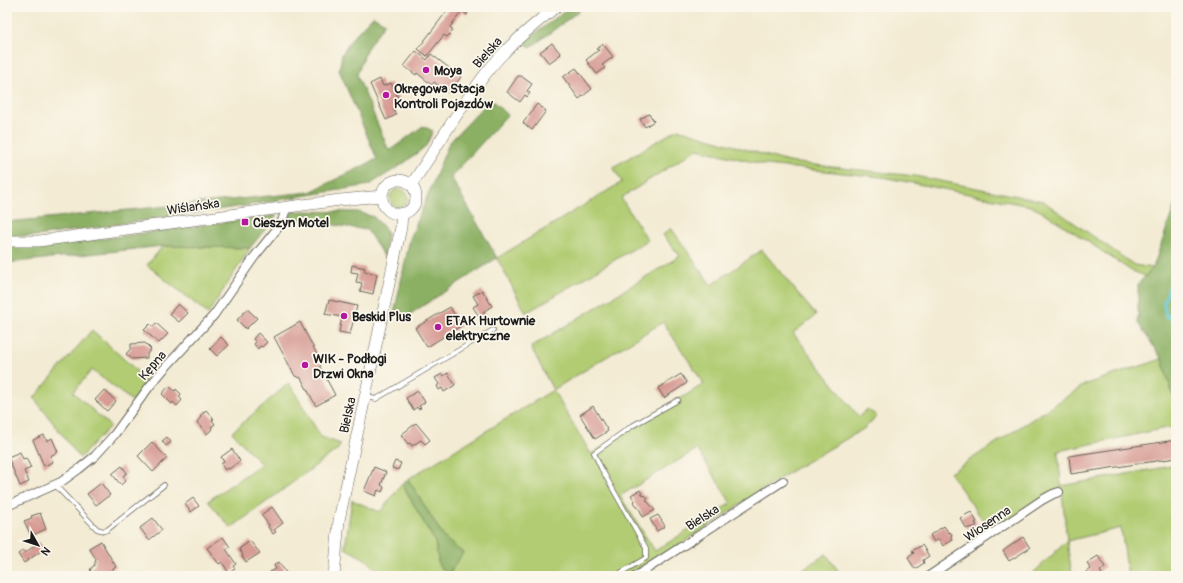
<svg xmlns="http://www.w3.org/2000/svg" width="1183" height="583" viewBox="0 0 1183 583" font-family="Pangolin,sans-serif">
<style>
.green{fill:#b1cc72;stroke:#667447;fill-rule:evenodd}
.forest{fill:#8cb064;stroke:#546640}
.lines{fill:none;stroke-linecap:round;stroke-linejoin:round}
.stream{stroke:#5fc9da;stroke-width:3}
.building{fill:#d79c94}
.lane-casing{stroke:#67645c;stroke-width:5.5}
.street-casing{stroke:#67645c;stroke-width:10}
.secondary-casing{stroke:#67645c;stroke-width:12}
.lane{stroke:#fff;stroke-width:4}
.street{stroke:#fff;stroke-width:8}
.secondary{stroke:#fff;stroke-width:11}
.poi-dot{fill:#b5179e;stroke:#fbf7ec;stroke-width:1.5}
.labels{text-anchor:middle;stroke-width:3.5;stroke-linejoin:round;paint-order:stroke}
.street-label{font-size:13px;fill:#1c1c1c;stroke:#fbf7ec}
.poi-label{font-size:13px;font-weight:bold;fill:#1c1c1c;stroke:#fbf7ec;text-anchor:start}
</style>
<rect width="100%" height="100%" fill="#fbf7ec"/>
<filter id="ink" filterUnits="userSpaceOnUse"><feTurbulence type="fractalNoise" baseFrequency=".025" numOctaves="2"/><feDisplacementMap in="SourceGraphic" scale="8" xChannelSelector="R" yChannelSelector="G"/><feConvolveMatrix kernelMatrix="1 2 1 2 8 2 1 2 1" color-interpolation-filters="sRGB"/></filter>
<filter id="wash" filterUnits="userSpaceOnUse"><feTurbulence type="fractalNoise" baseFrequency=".012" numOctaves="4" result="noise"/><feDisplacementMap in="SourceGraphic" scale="16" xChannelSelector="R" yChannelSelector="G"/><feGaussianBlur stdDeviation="0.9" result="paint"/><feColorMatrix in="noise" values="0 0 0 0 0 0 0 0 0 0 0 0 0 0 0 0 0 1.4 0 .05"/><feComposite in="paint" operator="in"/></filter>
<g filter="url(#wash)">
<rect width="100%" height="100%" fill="#f3ebd3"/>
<!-- green -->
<g class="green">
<polygon points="678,129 788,162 915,176 1043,201 1134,265 1153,268 1145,276 1130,270 1048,215 1030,206 882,177 766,165 697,149 621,198 648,240 526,313 497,258 622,182 613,167"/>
<circle cx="399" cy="198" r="9"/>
<path d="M671,228L711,285L762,250L816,315L793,333L859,417L867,409L877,416L865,428L793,470L632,576H383L367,560L345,548L352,500L380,512L402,484L435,542L439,566L449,574L463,553L445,539L408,479L553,390L531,347L680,256L663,235ZM663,322L704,384L591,454L553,390ZM697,449L731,503L655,551L620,496Z"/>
<polygon points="163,246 250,248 208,314 147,265"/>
<polygon points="92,330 147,380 132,401 92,370 73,392 110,426 80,458 34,398"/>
<polygon points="1162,359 1176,406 1176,426 1058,451 1061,486 1176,465 1176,493 1174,494 1170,558 1176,565 1176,576 1128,576 1121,528 1067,541 1072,576 1030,576 1067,541 1062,492 1060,487 991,532 950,473 1086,384"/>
<polygon points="289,383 321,437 341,444 338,449 231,528 208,501 261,464 232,432"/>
<polygon points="826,554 842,576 792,576"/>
</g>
<!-- forest -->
<g class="forest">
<polygon points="570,7 584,7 530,48 524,42"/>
<polygon points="373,16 385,23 367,48 357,75 389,151 423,126 433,131 426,146 403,164 369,185 243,206 37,236 7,236 7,222 310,192 377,159 339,70 342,54 353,37"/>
<polygon points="491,99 507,115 451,177 497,258 407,316 394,314 410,239 449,143"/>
<polygon points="1176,201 1176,406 1162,359 1138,323 1138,284 1153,268"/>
<polygon points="292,211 358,212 374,217 387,231 385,258 367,230 289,218"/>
<polygon points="277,215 250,248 163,246 7,263 7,246 86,241"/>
<polygon points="408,479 445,539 463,553 448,574 439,566 435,542 402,484"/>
<polygon points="1176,493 1176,565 1170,558 1174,494"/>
</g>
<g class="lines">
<!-- stream -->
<polyline class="stream" points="1176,269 1164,303 1166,316 1176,320"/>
</g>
<g id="blocks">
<!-- building -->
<g class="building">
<polygon points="450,7 469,7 467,10 468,11 467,15 462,11 450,27 452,29 452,32 447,37 444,35 427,56 418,49"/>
<polygon points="552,43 561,54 549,63 540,52"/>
<polygon points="603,44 613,57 602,65 605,68 597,74 586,60 599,50 597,49"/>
<polygon points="416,51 427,60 431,54 461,77 448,93 434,82 432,85 417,73 416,75 404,66"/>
<polygon points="576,68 592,89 579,99 563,77"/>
<polygon points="518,76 521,76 532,84 527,91 530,93 527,97 525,95 520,102 507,92"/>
<polygon points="380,79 383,86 391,83 401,104 393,108 396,115 386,120 370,84"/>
<polygon points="537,104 546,111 532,130 523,123"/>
<polygon points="649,114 654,121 645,127 640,119"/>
<polygon points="352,265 365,268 364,271 377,274 373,294 360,291 362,283 356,282 358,273 351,272"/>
<polygon points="482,290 492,306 483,312 485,315 480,318 473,307 478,304 473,296"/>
<polygon points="329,300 357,306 350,334 339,332 342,317 325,314"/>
<polygon points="178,304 188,313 179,322 169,314"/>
<polygon points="450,307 461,326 427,347 415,328"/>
<polygon points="247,309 257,318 246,329 237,320"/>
<polygon points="300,322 321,362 320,367 335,395 316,406 301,378 295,376 274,337"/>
<polygon points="156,323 168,334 159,343 144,330 150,324 153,327"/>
<polygon points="258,333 267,342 262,347 260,346 258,349 254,344 256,342 253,339"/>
<polygon points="221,337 229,345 217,356 210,349"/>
<polygon points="145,343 151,349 147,354 147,358 132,359 126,354 131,348 131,344"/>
<polygon points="448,373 455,385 444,392 442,388 439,390 437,386 439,384 435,378 442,374 443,376"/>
<polygon points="681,374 687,383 664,398 658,388"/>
<polygon points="169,386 175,391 176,389 181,394 179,397 182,400 177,406 173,402 172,404 162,394"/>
<polygon points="104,390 116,401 107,411 95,400"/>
<polygon points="418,391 425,402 419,406 421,408 418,409 417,407 413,410 406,398"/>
<polygon points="593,406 608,431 595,439 580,415"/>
<polygon points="206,410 214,419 212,420 215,424 211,427 212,429 207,434 197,422 201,417 200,416"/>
<polygon points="416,423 430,440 425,444 421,440 412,446 410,443 408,444 401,435"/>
<polygon points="44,435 47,441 52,438 58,452 50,456 53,462 44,466 33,440"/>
<polygon points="167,437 171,442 166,446 162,441"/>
<polygon points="1176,440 1176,458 1071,474 1069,456"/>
<polygon points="152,442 167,458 153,472 138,456"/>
<polygon points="232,449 240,461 229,469 228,468 225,470 221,464 224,462 221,457"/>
<polygon points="20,452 23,459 26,458 31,468 24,471 29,482 20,486 8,457"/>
<polygon points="395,461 401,463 398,470 392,468"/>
<polygon points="122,466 127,473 123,476 126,480 121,485 112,474"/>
<polygon points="374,467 386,472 381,485 384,487 382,492 378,490 376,496 364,491"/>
<polygon points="101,483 110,495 96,505 87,494"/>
<polygon points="640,490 643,496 645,495 648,499 646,500 655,510 643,517 639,508 638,508 634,502 635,501 631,495"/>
<polygon points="193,498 199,506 191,512 185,504"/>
<polygon points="272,507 283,523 274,530 276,532 273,534 268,527 269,525 261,515"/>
<polygon points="971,512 977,522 975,523 977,525 972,528 970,527 967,529 960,518"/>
<polygon points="40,513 46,529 31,536 24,521 32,518 31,516"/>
<polygon points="658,515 665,526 657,531 650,519"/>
<polygon points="153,518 162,530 149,540 140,528"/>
<polygon points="944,526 949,533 950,532 952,535 951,536 953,540 943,546 939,539 934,542 930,535"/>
<polygon points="223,537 230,547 226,549 236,564 233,566 235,569 229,573 222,562 219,564 207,548"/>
<polygon points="1023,537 1030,548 1009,561 1003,551"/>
<polygon points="101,541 116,567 110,571 109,574 107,575 105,574 101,576 92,576 90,572 91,568 94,566 96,559 89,548"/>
<polygon points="250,541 260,553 246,562 242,556 243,555 239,549"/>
<polygon points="39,542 44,549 24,563 18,554 23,550 25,553"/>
<polygon points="922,545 929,556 923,560 924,563 915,569 908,558 914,553 912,551"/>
<polygon points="1098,556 1105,567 1100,571 1102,574 1099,576 1089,576 1086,572 1090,569 1087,563"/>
<polygon points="279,562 281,565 288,576 272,576 270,572 276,569 274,565"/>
</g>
</g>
</g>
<g filter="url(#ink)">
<use href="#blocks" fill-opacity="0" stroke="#67645c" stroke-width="1"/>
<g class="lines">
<!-- lane casing -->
<g class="lane-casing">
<g id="lane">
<polyline points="367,397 376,399 493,330"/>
<polyline points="55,485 97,529 104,531 107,530 164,485"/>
<polyline points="615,576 646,558 646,548 601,468 594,453 632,426 678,400"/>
</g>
</g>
<!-- street casing -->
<g class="street-casing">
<g id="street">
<polyline points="7,506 61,482 79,469 95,456 114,435 149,387 164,369 214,315 255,256 281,224 285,212 284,208"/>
<polyline points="636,576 783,481"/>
<polyline points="929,576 1042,500 1053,494 1059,492"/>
</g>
</g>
<!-- secondary casing -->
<g class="secondary-casing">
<g id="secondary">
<circle cx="399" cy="197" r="17"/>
<path d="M411,185C438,146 461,104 491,67C510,44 533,25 556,7"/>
<polyline points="7,241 39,241 340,200 382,196"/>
<polyline points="334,576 339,520 401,227 402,213"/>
</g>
</g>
<!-- lane -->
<use href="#lane" class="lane"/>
<!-- street -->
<use href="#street" class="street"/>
<!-- secondary -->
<use href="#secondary" class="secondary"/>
</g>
</g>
<!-- markers -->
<g class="poi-dot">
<circle cx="426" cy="70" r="4"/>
<circle cx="386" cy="95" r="4"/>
<rect x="241" y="218" width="8" height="8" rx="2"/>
<circle cx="344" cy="316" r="4"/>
<circle cx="438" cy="327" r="4"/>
<circle cx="305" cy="365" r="4"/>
</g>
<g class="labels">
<!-- street labels -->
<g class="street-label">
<text transform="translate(487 52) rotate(-48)" y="5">Bielska</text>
<text transform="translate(193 206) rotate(-8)" y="5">Wiślańska</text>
<text transform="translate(152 365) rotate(-49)" y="5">Kępna</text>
<text transform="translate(347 415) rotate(-78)" y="5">Bielska</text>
<text transform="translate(702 517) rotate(-33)" y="5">Bielska</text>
<text transform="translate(987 523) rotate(-34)" y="5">Wiosenna</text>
</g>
<!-- poi labels -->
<g class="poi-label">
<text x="434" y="75">Moya</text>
<text x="394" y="93">Okręgowa Stacja<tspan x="394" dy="15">Kontroli Pojazdów</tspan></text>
<text x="253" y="227">Cieszyn Motel</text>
<text x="352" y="321">Beskid Plus</text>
<text x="446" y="325">ETAK Hurtownie<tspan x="446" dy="15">elektryczne</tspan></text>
<text x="313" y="363">WIK - Podłogi<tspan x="313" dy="15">Drzwi Okna</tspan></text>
</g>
</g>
<!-- margin -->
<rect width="1183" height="583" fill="none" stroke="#fbf7ec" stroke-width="24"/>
<!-- north arrow -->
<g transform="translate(38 545) rotate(129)" stroke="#fbf7ec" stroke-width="3" paint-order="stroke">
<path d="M0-3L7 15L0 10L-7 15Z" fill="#1c1c1c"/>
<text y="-6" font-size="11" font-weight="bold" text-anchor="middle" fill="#1c1c1c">N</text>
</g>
</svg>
